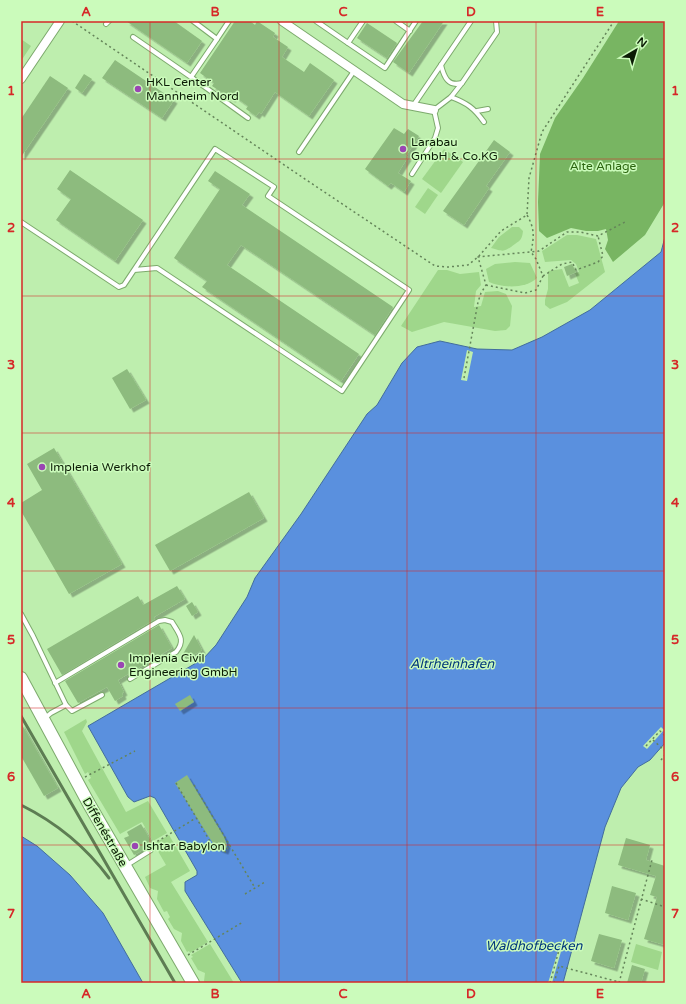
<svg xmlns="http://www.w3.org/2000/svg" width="686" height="1004" viewBox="0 0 686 1004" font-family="'Varela Round',sans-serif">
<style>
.green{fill:#9fd78b}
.forest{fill:#78b562}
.water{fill:#5a90de;stroke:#426d9d}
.pier{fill:#beeeae}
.building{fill:#8dbb7e;filter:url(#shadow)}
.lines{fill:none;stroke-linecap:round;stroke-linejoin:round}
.lane-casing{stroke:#7daa6d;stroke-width:6}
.street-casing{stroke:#7daa6d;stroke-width:10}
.secondary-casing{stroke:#7daa6d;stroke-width:14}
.path{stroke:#648459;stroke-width:1.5;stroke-dasharray:2 3;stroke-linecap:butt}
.lane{stroke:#fff;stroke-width:4}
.street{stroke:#fff;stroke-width:8}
.secondary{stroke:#fff;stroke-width:12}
.rail{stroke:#5d7d53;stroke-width:3}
.grid{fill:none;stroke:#d62828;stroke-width:1;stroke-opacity:0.55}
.poi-dot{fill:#9a46b3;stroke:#cbfbbb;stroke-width:1.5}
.labels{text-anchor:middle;stroke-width:3;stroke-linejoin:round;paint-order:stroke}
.poi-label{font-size:12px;fill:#0b1c05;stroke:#cbfbbb;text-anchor:start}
.park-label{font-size:12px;fill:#2c6510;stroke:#cbfbbb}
.street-label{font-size:12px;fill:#0b1c05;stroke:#cbfbbb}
.water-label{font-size:13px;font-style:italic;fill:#00367b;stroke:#cbfbbb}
.neatline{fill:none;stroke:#d62828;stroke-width:1.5}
.grid-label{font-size:13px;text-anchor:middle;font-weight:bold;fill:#d62828}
</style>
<defs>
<filter id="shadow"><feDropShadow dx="3.5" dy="3.5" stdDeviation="0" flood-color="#0004"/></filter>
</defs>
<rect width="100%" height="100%" fill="#beeeae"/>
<!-- green -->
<g class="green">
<polygon points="21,39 31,46 21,61"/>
<polygon points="444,149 463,162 441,193 422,179"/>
<polygon points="428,188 438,195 425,214 415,207"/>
<path d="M512,227H519L523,231C522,239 521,240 515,244C504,252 505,252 491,248L499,237Z"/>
<polygon points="567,235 577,235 596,239 605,272 567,302 550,309 545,305 545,300 548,289 548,271 562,269 569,287 579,283 575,273 579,272 576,264 571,260 545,262 542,251"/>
<path d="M515,262L530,263L537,278C526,289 502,288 489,282L486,269L495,264Z"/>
<polygon points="438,270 447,270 460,274 479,272 481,285 476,291 474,307 481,306 485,292 498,291 506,294 512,306 510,326 506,330 495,331 444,322 412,332 401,326"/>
<polygon points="86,719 87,722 82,731 126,812 148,801 167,833 153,841 142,822 120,834 88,780 91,778 88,772 85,774 64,732"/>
<polygon points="169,835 190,871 171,882 208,942 190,953 189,951 187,952 181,941 182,933 174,929 168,919 170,917 167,911 164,912 157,899 158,891 150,888 145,877 166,865 155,846 155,843"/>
<polygon points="210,944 234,983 205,983 204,981 205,973 198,970 191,958 193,957 191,955"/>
<polygon points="636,944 662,952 658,970 631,962"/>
</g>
<!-- forest -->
<polygon class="forest" points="619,21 665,21 665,202 645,235 613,262 605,249 608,240 606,229 598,231 586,231 571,228 547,238 539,231 538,202 540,154 555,118 583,78"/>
<!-- water -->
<g class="water">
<polygon points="665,237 665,743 650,760 638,767 621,788 605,827 563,983 242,983 185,891 185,882 197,875 197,871 155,798 150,796 134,802 128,797 88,726 203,659 216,645 247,597 255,578 301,514 367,414 377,405 402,363 417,347 440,341 477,349 512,350 542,337 590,310 661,252"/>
<polygon points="21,836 37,846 70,875 103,913 143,983 21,983"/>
</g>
<!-- pier -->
<g class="pier">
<polygon points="467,350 473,352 467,381 461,380"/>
<polygon points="661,727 664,730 647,749 643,746"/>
<polygon points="559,948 562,948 552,983 548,983"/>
</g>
<!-- building -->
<g class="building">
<polygon points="126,21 174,21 202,41 187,63"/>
<polygon points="235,21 250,21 255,25 257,21 275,33 273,37 288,47 282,57 304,72 310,63 334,80 309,116 275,92 261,114 259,112 256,116 246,109 248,106 234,96 232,99 212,86 214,83 200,73"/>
<polygon points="423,21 444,21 409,73 393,62"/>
<polygon points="367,23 397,43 387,58 357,38"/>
<polygon points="115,60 174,100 162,118 102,78"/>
<polygon points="84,74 92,79 82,93 75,88"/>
<polygon points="50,76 68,88 21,157 21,119"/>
<polygon points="394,128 404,134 408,129 419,136 406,156 408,157 398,173 411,181 404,192 391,183 388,186 365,169"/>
<polygon points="494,140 510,152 486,186 489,188 464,225 443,211"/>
<polygon points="70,170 143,220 115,261 56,220 71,199 57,189"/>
<polygon points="215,171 250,194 242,205 393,307 375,335 241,245 227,265 359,354 341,381 202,287 207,281 174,258 220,189 208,181"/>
<polygon points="572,264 576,272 567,276 564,267"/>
<polygon points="127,369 146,400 130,409 112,378"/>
<polygon points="54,448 122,564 69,594 21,511 21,503 42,490 27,464"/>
<polygon points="249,492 264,518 170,571 155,545"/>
<polygon points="177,586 185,599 154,617 155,619 62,675 47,649 138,596 143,605"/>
<polygon points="192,602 198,612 192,616 186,606"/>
<polygon points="159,625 172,648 118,680 124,692 122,693 123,696 115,701 107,687 78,703 65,681"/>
<polygon points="194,635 202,650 186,659 183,654"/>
<polygon points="190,695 194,702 180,711 175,704"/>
<polygon points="21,723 58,788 44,796 21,756"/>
<polygon points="187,775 224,837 227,845 225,851 219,849 214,845 175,783"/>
<polygon points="141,824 151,841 146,844 148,847 134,855 124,838 129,836 127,832"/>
<polygon points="626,838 650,845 646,860 665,866 665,945 644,939 657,897 650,895 656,876 618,865"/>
<polygon points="612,886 636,893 628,920 605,913"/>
<polygon points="599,934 622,940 614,968 591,961"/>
<polygon points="632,965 645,969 641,983 627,983"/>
</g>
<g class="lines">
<!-- lane casing -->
<g class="lane-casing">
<g id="lane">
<polyline points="316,21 348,43 363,21"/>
<polyline points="396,21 410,31"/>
<polyline points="106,24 109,21"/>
<polyline points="133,37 191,77 217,39 193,21"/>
<polyline points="217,39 229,21"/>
<polyline points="348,43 385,68 416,21"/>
<path d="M441,65C444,77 448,87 462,83L497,32L496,21"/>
<polyline points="191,77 248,118"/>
<path d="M451,97C467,103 474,108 484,122"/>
<polyline points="413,106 471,21"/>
<polyline points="477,111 488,109"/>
<polyline points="299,152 354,71"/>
<polyline points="412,174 435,138 438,128 434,110 451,97 462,83"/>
<polyline points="21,222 119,287 124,285 134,270 157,268 342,391 409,290 268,196 274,187 215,149 134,270"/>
<polyline points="21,614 33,636 66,705"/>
<path d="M55,683L159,621L165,620L172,622C179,634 186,640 176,652L130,679"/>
<polyline points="45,718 51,713 66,705 72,711 102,695"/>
<polyline points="127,865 151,850"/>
</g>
</g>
<!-- street casing -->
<g class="street-casing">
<g id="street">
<polyline points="282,21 403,104 434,110"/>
<polyline points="21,79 60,21"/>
</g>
</g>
<!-- secondary casing -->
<g class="secondary-casing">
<polyline id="secondary" points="21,678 89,804 193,983"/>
</g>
<!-- path -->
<g class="path">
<polyline points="72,21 299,175 435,266 448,267 468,265 478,257 501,231 527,215 529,178 542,132 614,21"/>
<polyline points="543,276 562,264 572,262 576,270 598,262 603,256 598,236"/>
<path d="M486,285L525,293L536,290L543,276L536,259L531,252C534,237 535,229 527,215"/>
<polyline points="464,378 478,302 481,293 486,285 478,257 539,251 567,232 580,232 598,236 625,222"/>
<polyline points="653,740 665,751"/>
<polyline points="646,746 660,731 665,736"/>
<polyline points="661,760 665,755"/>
<polyline points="85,777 135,751"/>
<polyline points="176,783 211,843 217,848 226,852 229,844"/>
<polyline points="194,785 255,888"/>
<polyline points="153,844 196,818"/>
<polyline points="245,894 265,882"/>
<polyline points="641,899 665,907"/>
<polyline points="188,955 243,922"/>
<polyline points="550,983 559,950"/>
<polyline points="554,983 559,966 619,982"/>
<polyline points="619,983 652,860"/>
</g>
<!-- lane -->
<use href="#lane" class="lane"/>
<!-- street -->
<use href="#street" class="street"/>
<!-- secondary -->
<use href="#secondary" class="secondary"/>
<!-- rail -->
<g class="rail">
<polyline points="21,716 175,983"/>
<path d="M21,805C55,822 86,847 109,878"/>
</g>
</g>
<!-- grid -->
<path class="grid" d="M150,21V983M279,21V983M407,21V983M536,21V983M21,159H665M21,296H665M21,433H665M21,571H665M21,708H665M21,845H665"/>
<!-- markers -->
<g class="poi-dot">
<circle cx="138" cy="89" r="4"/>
<circle cx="403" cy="149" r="4"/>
<circle cx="42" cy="467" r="4"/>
<circle cx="121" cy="665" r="4"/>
<circle cx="135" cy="846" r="4"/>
</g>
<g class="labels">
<!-- poi labels -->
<g class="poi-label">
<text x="146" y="86">HKL Center<tspan x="146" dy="14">Mannheim Nord</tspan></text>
<text x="411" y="146">Larabau<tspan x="411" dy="14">GmbH &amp; Co.KG</tspan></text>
<text x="50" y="471">Implenia Werkhof</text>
<text x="129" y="662">Implenia Civil<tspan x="129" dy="14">Engineering GmbH</tspan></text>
<text x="143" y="850">Ishtar Babylon</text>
</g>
<!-- park labels -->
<g class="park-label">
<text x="603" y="170">Alte Anlage</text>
</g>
<!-- street labels -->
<g class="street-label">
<text transform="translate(105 832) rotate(60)" y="4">Diffenéstraße</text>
</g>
<!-- water labels -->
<g class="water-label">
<text x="452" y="668">Altrheinhafen</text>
<text x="534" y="950">Waldhofbecken</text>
</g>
</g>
<!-- border -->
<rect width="686" height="1004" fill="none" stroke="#cbfbbb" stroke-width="44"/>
<!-- north arrow -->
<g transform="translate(636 50) rotate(38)" stroke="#cbfbbb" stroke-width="3" paint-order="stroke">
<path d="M0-3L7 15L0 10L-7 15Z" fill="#0b1c05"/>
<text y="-6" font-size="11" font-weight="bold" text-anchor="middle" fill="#0b1c05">N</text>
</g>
<rect x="22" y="22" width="642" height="960" class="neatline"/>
<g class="grid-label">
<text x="86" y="16">A</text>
<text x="215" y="16">B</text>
<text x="343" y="16">C</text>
<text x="471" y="16">D</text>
<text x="600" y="16">E</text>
<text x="11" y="95">1</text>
<text x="675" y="95">1</text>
<text x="11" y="232">2</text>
<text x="675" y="232">2</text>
<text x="11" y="369">3</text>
<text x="675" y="369">3</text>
<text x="11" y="507">4</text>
<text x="675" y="507">4</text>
<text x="11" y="644">5</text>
<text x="675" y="644">5</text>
<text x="11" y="781">6</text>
<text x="675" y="781">6</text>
<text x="11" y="918">7</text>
<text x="675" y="918">7</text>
<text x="86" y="998">A</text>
<text x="215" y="998">B</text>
<text x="343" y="998">C</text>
<text x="471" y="998">D</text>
<text x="600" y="998">E</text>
</g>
</svg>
